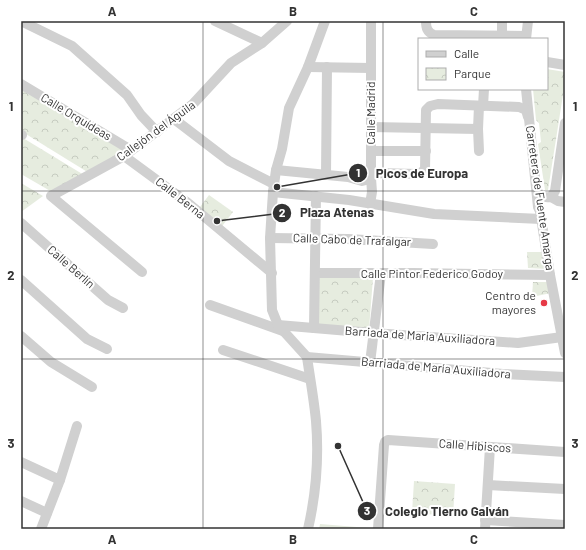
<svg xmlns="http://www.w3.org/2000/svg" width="586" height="550" viewBox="0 0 586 550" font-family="Barlow,sans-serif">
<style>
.park{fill:url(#park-crowns)}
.garden{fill:#e6ecdf}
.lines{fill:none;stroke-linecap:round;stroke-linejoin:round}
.minor{stroke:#d0d0d0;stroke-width:10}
.grid{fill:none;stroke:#333;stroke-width:1;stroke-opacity:0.55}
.poi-dot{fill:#e63946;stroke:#fff;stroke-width:1.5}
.labels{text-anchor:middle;stroke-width:4;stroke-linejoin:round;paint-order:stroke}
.street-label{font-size:12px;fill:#333;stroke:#fff}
.poi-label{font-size:12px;fill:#333;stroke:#fff;text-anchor:end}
.leader{fill:none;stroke:#333;stroke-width:1.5}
.callout-dot{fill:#333;stroke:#fff;stroke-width:1.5}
.mark-label{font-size:12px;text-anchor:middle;font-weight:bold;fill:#fff}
.callout-label{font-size:13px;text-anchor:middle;font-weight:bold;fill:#333;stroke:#fff;stroke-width:4;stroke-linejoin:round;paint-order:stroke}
.neatline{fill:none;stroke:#333;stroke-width:1.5}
.grid-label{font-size:13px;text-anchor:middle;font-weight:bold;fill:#333}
</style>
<defs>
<pattern id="park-crowns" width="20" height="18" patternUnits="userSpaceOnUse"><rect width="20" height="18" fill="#e6ecdf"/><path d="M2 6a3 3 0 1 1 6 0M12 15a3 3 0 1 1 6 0" fill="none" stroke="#c6cbc0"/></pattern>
</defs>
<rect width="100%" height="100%" fill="#fff"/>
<!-- park -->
<g class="park">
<polygon points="547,69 565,72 565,82 548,190 545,190 538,144 541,142 539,123 536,120 533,89 547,89"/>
<polygon points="21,87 126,151 89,173 21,131"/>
<polygon points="23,138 84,175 52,192 21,174 21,141"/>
<polygon points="21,183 43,196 21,212"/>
<polygon points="209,195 233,212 219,230 197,211"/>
<polygon points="527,252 542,252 547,269 528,268"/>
<polygon points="318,278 373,278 369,329 318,325"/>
<polygon points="533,282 549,282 551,293 532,297"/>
<polygon points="414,481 455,484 453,516 412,513"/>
</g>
<!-- garden -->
<polygon class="garden" points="320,524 369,528 368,529 319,529"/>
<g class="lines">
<!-- minor -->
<g class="minor">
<polyline points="21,21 72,46 127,95 141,115 157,132"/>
<polyline points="215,21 262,43"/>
<path d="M426,21C426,28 427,32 434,35L526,36"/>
<polyline points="502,36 502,21"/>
<polyline points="526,39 528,21"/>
<polyline points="547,62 565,65"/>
<polyline points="308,67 371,68"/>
<polyline points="21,84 131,150"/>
<polyline points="526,89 538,207 540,211 550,275 565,353"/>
<polyline points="483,106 484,89"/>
<polyline points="174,119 229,161 274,184"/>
<polyline points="371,127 478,129 479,106"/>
<polyline points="478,129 479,151"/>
<polyline points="21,135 22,135"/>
<polyline points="371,151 426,151"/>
<polyline points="124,156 188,203 272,273"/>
<polyline points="276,170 348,177 362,181 366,180 376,173 418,174 425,170 426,110 430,106 438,104 519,107 526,110 528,117"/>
<polyline points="326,175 327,67"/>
<polyline points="273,192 349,200 434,214 541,219"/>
<path d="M538,192C541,197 545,198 551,197L555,191L565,123"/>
<polyline points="551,197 558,201 565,202"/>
<polyline points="370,204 372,192 371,178 371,21"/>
<polyline points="21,223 108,300 123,308"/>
<polyline points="270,238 348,239 433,244"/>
<polyline points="142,272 51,196 124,156 193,104 231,63 262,43 287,21"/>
<polyline points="315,273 413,273 550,275"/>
<polyline points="21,280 87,339 107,349"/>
<polyline points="210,305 283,331"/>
<polyline points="278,325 373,333 518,343 562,337"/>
<polyline points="314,328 316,196"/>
<polyline points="21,336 51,362 92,387"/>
<polyline points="223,350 310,379"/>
<polyline points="307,357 278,325 272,310 270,238 273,192 276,170 282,149 289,108 308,67 325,21"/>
<polyline points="307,357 503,374 565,377"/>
<path d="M307,357C310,378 314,400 316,421C319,457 316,494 308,529"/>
<polyline points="370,363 381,273"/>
<polyline points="21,462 60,480"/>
<polyline points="488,485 565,489"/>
<polyline points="21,501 47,513"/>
<polyline points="485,520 565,525"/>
<polyline points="41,529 60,480 77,426"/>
<polyline points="378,529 384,445 385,442 388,440 565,452"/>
<polyline points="485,529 490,447"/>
</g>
</g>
<!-- grid -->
<path class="grid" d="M203,21V529M383,21V529M21,191H565M21,359H565"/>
<!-- markers -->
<circle class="poi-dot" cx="544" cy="303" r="4"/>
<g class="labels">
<!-- street labels -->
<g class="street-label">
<text transform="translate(371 113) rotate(-90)" y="4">Calle Madrid</text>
<text transform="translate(76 117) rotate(31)" y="4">Calle Orquídeas</text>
<text transform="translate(156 131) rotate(-36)" y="4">Callejón del Águila</text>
<text transform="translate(180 198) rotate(38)" y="4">Calle Berna</text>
<text transform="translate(540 198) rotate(82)" y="4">Carretera de Fuente Amarga</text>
<text transform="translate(352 240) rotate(2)" y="4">Calle Cabo de Trafalgar</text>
<text transform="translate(71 267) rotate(41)" y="4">Calle Berlín</text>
<text x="432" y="278">Calle Pintor Federico Godoy</text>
<text transform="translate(420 336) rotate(4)" y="4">Barriada de Maria Auxiliadora</text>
<text transform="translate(436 368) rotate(5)" y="4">Barriada de María Auxiliadora</text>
<text transform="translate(475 446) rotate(4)" y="4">Calle Hibiscos</text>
</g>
<!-- poi labels -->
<g class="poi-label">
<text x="536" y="300">Centro de<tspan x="536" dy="14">mayores</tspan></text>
</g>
</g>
<!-- callouts -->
<path class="leader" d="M277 187L358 173M217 221L282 213M338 446L367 511"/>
<g class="callout-dot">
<circle cx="277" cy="187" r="4"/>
<circle cx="217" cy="221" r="4"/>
<circle cx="338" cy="446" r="4"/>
<circle cx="358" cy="173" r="10"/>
<circle cx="282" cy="213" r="10"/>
<circle cx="367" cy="511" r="10"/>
</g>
<g class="mark-label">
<text x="358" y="177">1</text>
<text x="282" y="217">2</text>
<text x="367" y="515">3</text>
</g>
<g class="callout-label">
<text x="422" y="178">Picos de Europa</text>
<text x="337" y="217">Plaza Atenas</text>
<text x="447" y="516">Colegio Tierno Galván</text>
</g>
<!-- border -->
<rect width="586" height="550" fill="none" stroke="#ffffff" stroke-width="44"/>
<!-- legend -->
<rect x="418" y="38" width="130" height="52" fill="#ffffff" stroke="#adadad"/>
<rect x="426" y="51" width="20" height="6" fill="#d0d0d0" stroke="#adadad"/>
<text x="454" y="58" font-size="12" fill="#333333">Calle</text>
<rect x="426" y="68" width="20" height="12" fill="url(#park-crowns)" stroke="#adadad"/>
<text x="454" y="78" font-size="12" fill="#333333">Parque</text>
<rect x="22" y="22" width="542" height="506" class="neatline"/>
<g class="grid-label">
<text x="112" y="16">A</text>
<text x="293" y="16">B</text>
<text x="474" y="16">C</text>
<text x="11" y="111">1</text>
<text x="575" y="111">1</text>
<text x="11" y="280">2</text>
<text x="575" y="280">2</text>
<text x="11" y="448">3</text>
<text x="575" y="448">3</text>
<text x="112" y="544">A</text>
<text x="293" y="544">B</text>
<text x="474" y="544">C</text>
</g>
</svg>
